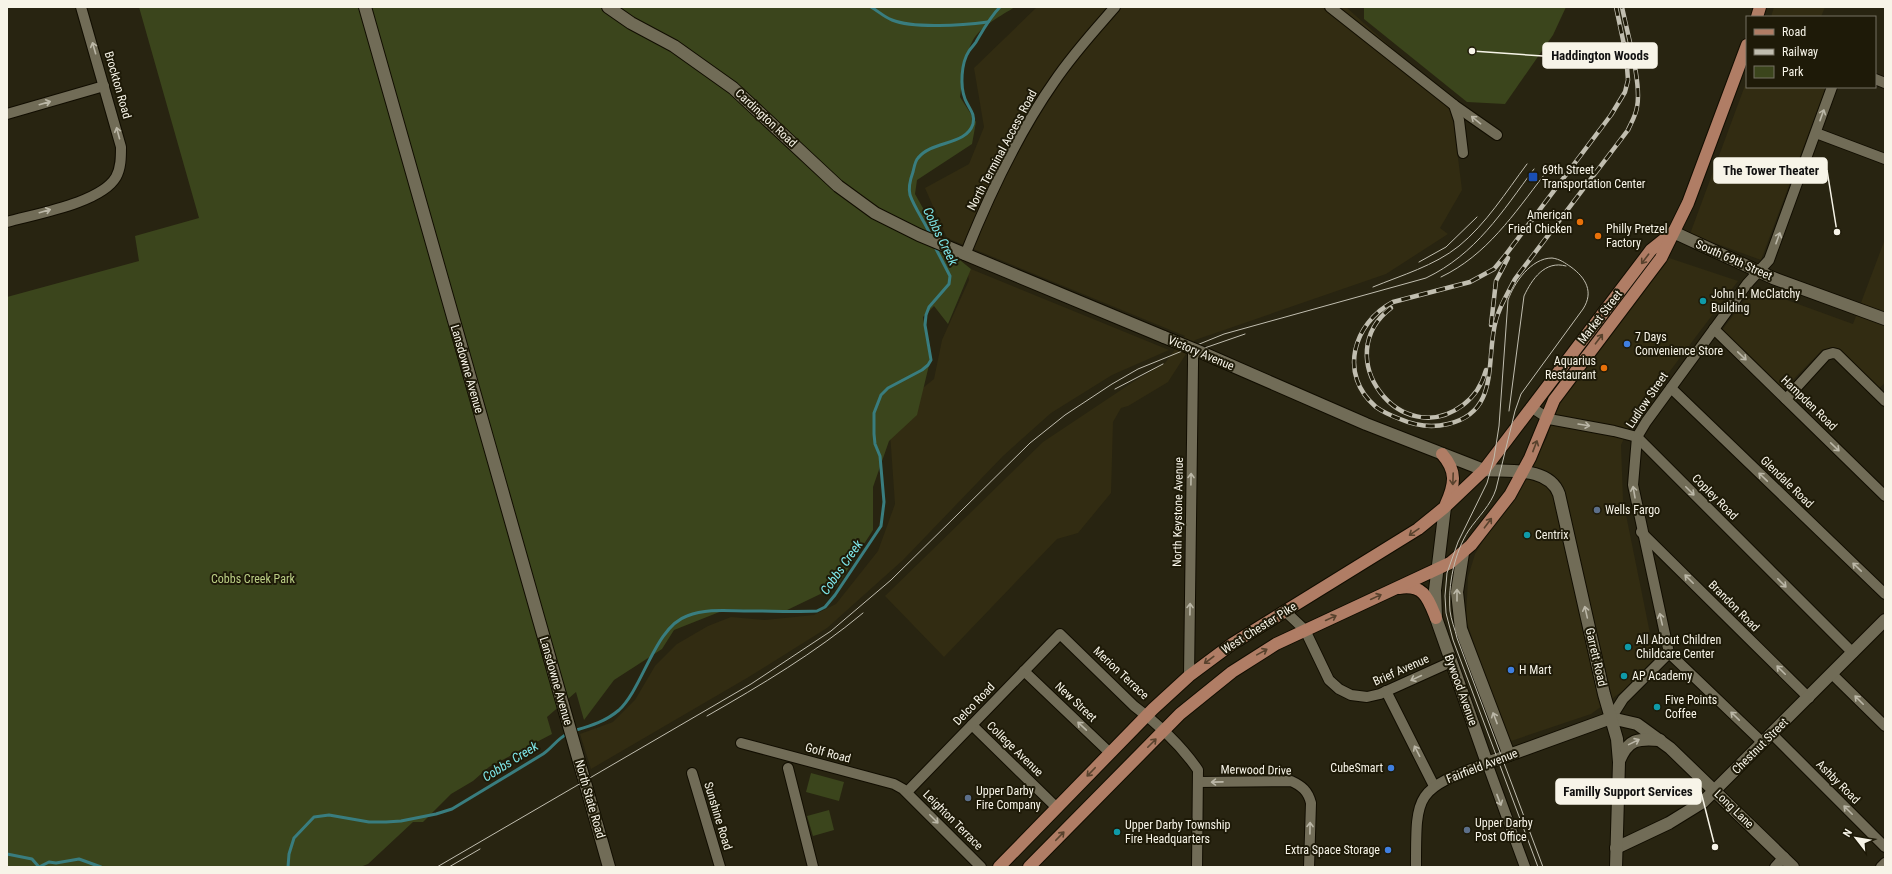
<svg xmlns="http://www.w3.org/2000/svg" width="1892" height="874" viewBox="0 0 1892 874" font-family="'Roboto Condensed',sans-serif">
<style>
.built{fill:#322c12}
.green{fill:#3b451c}
.lines{fill:none;stroke-linecap:round;stroke-linejoin:round}
.stream{stroke:#397d7f;stroke-width:3}
.minor-casing{stroke:#110d00;stroke-width:12}
.tertiary-casing{stroke:#110d00;stroke-width:14}
.secondary-casing{stroke:#110d00;stroke-width:14}
.primary-casing{stroke:#110d00;stroke-width:14}
.minor{stroke:#716c57;stroke-width:10}
.tertiary{stroke:#716c57;stroke-width:12}
.secondary{stroke:#716c57;stroke-width:12}
.primary{stroke:#b07d65;stroke-width:12}
.tram{stroke:#c1beb0;stroke-width:1}
.rail-casing{stroke:#c1beb0;stroke-width:4.5}
.rail{stroke:#1e1a08;stroke-width:3;stroke-dasharray:9;stroke-linecap:butt}
.minor-bridge-casing{stroke:#110d00;stroke-width:12;stroke-linecap:butt}
.tertiary-bridge-casing{stroke:#110d00;stroke-width:14;stroke-linecap:butt}
.minor-bridge{stroke:#716c57;stroke-width:10}
.tertiary-bridge{stroke:#716c57;stroke-width:12}
.oneway{stroke:#bbb7a7}
.oneway2{stroke:#58422d}
.transit-dot{fill:#1a4fb4;stroke:#1e1a08;stroke-width:1.5}
.food-dot{fill:#e8710a;stroke:#1e1a08;stroke-width:1.5}
.culture-dot{fill:#0f9aa8;stroke:#1e1a08;stroke-width:1.5}
.shop-dot{fill:#3f7fe0;stroke:#1e1a08;stroke-width:1.5}
.service-dot{fill:#5c6f8a;stroke:#1e1a08;stroke-width:1.5}
.labels{text-anchor:middle;stroke-width:4;stroke-linejoin:round;paint-order:stroke}
.street-label{font-size:12px;fill:#f7f4e8;stroke:#1e1a08}
.poi-label{font-size:12px;fill:#f7f4e8;stroke:#1e1a08;text-anchor:start}
.park-label{font-size:12px;fill:#bbce85;stroke:#1e1a08}
.water-label{font-size:13px;font-style:italic;fill:#7ee8eb;stroke:#1e1a08}
.leader{fill:none;stroke:#f7f4e8;stroke-width:1.5}
.callout-dot{fill:#f7f4e8;stroke:#1e1a08;stroke-width:1.5}
.callout{fill:#f7f4e8;stroke:#f7f4e8;stroke-width:1.5}
.callout-label{font-size:13px;text-anchor:middle;font-weight:bold;fill:#111}
</style>
<rect width="100%" height="100%" fill="#282411"/>
<!-- built -->
<g class="built">
<polygon points="1037,7 1346,7 1451,101 1462,190 1440,228 1448,234 1386,274 1195,340 1168,382 1128,406 1121,408 1113,422 1111,493 1078,533 1057,539 944,657 885,596 1043,442 1133,382 1165,363 1185,336 947,238 925,188 969,164 984,127 974,68"/>
<polygon points="1774,7 1825,7 1821,17 1771,17"/>
<polygon points="1747,80 1747,87 1826,87 1761,260 1690,234"/>
<polygon points="1885,239 1885,383 1878,389 1840,350 1823,349 1783,390 1722,330 1754,288 1853,324"/>
<polygon points="1669,258 1738,281 1630,424 1621,445 1623,500 1655,658 1624,690 1591,714 1508,742 1466,620 1468,577 1475,554 1547,438 1555,409"/>
<polygon points="966,267 1169,350 1112,375 1051,413 1003,456 903,560 827,628 747,678 591,769 580,734 613,722 635,700 655,666 677,644 708,626 731,617 765,620 814,615 836,604 878,551 895,504 890,433 894,411 934,379 942,340 969,280"/>
</g>
<!-- green -->
<g class="green">
<path d="M139,7H1015C1002,15 981,26 973,40C964,56 963,79 960,97L976,122L972,144L917,180L915,194L946,249L971,269L948,324L934,306L923,317L930,361L917,415L889,441L873,487V530L837,586L783,612L727,609L674,630L662,649L614,680L584,720L576,692L547,717L552,734L489,767L473,781L451,794L423,822H413L368,864L360,867H7V297L139,261L135,236L199,218Z"/>
<polygon points="1364,7 1566,7 1553,35 1505,104 1467,102 1364,19"/>
<polygon points="811,773 844,782 839,801 806,792"/>
<polygon points="829,810 834,830 813,836 807,816"/>
</g>
<g class="lines">
<!-- stream -->
<g class="stream">
<path d="M871,7C878,11 884,17 892,20C914,29 964,25 988,22"/>
<path d="M931,236C925,222 915,209 910,195C908,187 910,180 913,172C914,168 915,161 918,158C932,140 966,146 973,124C976,114 968,107 965,99C960,86 961,63 969,51C971,48 974,45 976,42C983,30 990,17 1000,7"/>
<path d="M573,731C590,726 605,722 619,710C643,688 655,627 687,616C708,608 728,611 750,611C772,611 794,612 817,611L825,607L835,595L881,526L884,502L880,456L875,444L874,434V413L881,395L888,388L922,370L928,365L931,360L925,325L926,315L929,307L949,284L950,276L934,245"/>
<polyline points="7,854 32,859 39,867"/>
<polyline points="39,867 49,862 56,863 79,859 101,867"/>
<path d="M288,867L289,854L294,838L314,817L329,815L369,822H386L401,821L436,814L452,809L543,754C552,748 557,739 567,734"/>
</g>
<!-- minor casing -->
<g class="minor-casing">
<g id="minor">
<polyline points="1330,7 1454,105 1497,135"/>
<polyline points="1875,79 1885,83"/>
<polyline points="1454,105 1459,120 1463,153"/>
<polyline points="7,114 104,86"/>
<polyline points="1816,133 1885,159"/>
<path d="M7,222C35,214 101,203 116,177C121,168 121,157 121,147L81,7"/>
<path d="M965,255C989,195 1017,135 1054,82C1072,55 1094,31 1115,7"/>
<polyline points="1714,329 1885,496"/>
<polyline points="1671,388 1885,594"/>
<polyline points="1786,399 1826,355 1833,353 1837,354 1885,401"/>
<polyline points="1531,407 1549,419 1614,431 1637,437 1853,653"/>
<polyline points="1641,532 1809,698"/>
<polyline points="1285,611 1305,630 1329,680 1339,689 1351,695 1367,697 1380,694 1451,662"/>
<polyline points="1669,653 1763,743"/>
<polyline points="1024,671 1110,753"/>
<polyline points="1832,674 1885,726"/>
<polyline points="1189,676 1193,364"/>
<polyline points="1386,691 1434,786"/>
<polyline points="1611,718 1623,699 1669,653 1633,485 1637,437 1646,422 1747,284 1769,260 1832,87"/>
<polyline points="972,725 1057,808"/>
<polyline points="1772,734 1885,847"/>
<polyline points="741,743 894,784 903,789 981,867"/>
<polyline points="788,768 813,867"/>
<polyline points="692,773 720,867"/>
<path d="M1198,782L1291,781C1302,786 1308,791 1311,803L1309,867"/>
<path d="M907,792L1060,634L1134,706C1158,724 1181,745 1198,770L1197,867"/>
<path d="M1416,867C1416,792 1415,790 1487,763L1525,867"/>
<polyline points="1775,867 1784,857"/>
<polyline points="1881,867 1885,863"/>
</g>
</g>
<!-- tertiary casing -->
<g class="tertiary-casing">
<g id="tertiary">
<polyline points="608,7 631,23 674,46 733,88 838,186 875,213 919,235 1164,337"/>
<polyline points="1203,353 1366,424 1484,470"/>
<polyline points="1445,507 1435,590 1436,618 1487,763 1611,718 1637,724 1670,748 1793,867"/>
<polyline points="1463,553 1457,592 1461,629 1509,755"/>
<polyline points="1616,848 1669,823 1703,802 1885,620"/>
</g>
</g>
<!-- secondary casing -->
<g class="secondary-casing">
<g id="secondary">
<polyline points="365,7 609,867"/>
<polyline points="1673,232 1773,278 1885,319"/>
<path d="M1484,470C1508,472 1549,466 1559,494L1604,694L1617,739L1619,762L1616,867"/>
<path d="M1619,761C1628,739 1638,738 1660,740"/>
</g>
</g>
<!-- primary casing -->
<g class="primary-casing">
<g id="primary">
<polyline points="1757,17 1760,7"/>
<path d="M1442,454C1457,471 1455,484 1446,504"/>
<path d="M1399,588C1424,584 1428,598 1436,618"/>
<polyline points="999,867 1153,709 1189,676 1232,644 1418,529 1445,507 1484,470 1651,250 1671,234"/>
<polyline points="1029,867 1180,714 1232,672 1276,644 1450,563 1471,545 1510,495 1530,458 1554,400 1661,258 1688,203 1747,45"/>
</g>
</g>
<!-- minor -->
<use href="#minor" class="minor"/>
<!-- tertiary -->
<use href="#tertiary" class="tertiary"/>
<!-- secondary -->
<use href="#secondary" class="secondary"/>
<!-- primary -->
<use href="#primary" class="primary"/>
<!-- tram -->
<g class="tram">
<polyline points="1419,262 1446,247 1477,217"/>
<path d="M1441,277C1487,255 1514,214 1544,175"/>
<path d="M1373,287C1402,275 1434,266 1459,246C1486,224 1506,192 1527,164"/>
<polyline points="1193,352 1245,334"/>
<polyline points="1115,389 1163,364"/>
<path d="M1509,411L1524,296C1532,279 1545,260 1566,266"/>
<path d="M707,716C761,685 815,653 863,613"/>
<path d="M437,867L751,684L831,631L891,580L1030,443L1065,415L1112,384L1138,369L1224,334L1426,278C1476,254 1502,212 1534,169"/>
<polyline points="449,867 480,849"/>
<path d="M1538,867L1453,640L1446,613L1445,596L1447,573L1458,542L1487,483L1494,458L1499,426L1508,300C1514,283 1531,258 1552,258C1560,259 1565,263 1571,267C1586,278 1594,292 1583,309L1521,394L1515,411L1496,489C1491,505 1478,517 1469,530C1454,553 1448,585 1450,611C1451,620 1455,629 1457,638L1543,867"/>
</g>
<!-- rail casing -->
<g class="rail-casing">
<g id="rail">
<path d="M1616,7L1626,54L1628,80L1625,92L1611,115L1504,257L1494,269L1470,282L1393,302C1353,323 1338,375 1376,407C1383,412 1392,416 1400,419C1416,426 1431,428 1448,424C1501,412 1485,359 1496,320C1500,305 1508,293 1515,279L1628,130C1631,123 1636,115 1637,107C1642,84 1627,32 1622,7"/>
<path d="M1391,308C1328,356 1401,452 1463,405C1475,396 1482,385 1486,370"/>
<polyline points="1491,325 1496,281 1508,258"/>
</g>
</g>
<!-- rail -->
<use href="#rail" class="rail"/>
<!-- minor-bridge casing -->
<g class="minor-bridge-casing">
<polyline id="minor-bridge" points="1193,364 1193,349"/>
</g>
<!-- tertiary-bridge casing -->
<g class="tertiary-bridge-casing">
<polyline id="tertiary-bridge" points="1164,337 1203,353"/>
</g>
<!-- minor-bridge -->
<use href="#minor-bridge" class="minor-bridge"/>
<!-- tertiary-bridge -->
<use href="#tertiary-bridge" class="tertiary-bridge"/>
</g>
<!-- one-way arrows -->
<defs><path id="oneway-shaft" d="M-6 0H5M1.5-3L5.5 0L1.5 3" fill="none" stroke-width="1.6" stroke-linecap="round" stroke-linejoin="round"/></defs>
<g class="oneway">
<use href="#oneway-shaft" transform="translate(94 48) rotate(-106)"/>
<use href="#oneway-shaft" transform="translate(45 103) rotate(-16)"/>
<use href="#oneway-shaft" transform="translate(1822 115) rotate(-70)"/>
<use href="#oneway-shaft" transform="translate(1476 120) rotate(-141)"/>
<use href="#oneway-shaft" transform="translate(118 133) rotate(-105)"/>
<use href="#oneway-shaft" transform="translate(45 211) rotate(-16)"/>
<use href="#oneway-shaft" transform="translate(1778 238) rotate(-70)"/>
<use href="#oneway-shaft" transform="translate(1742 356) rotate(44)"/>
<use href="#oneway-shaft" transform="translate(1584 425) rotate(9)"/>
<use href="#oneway-shaft" transform="translate(1835 447) rotate(44)"/>
<use href="#oneway-shaft" transform="translate(1763 477) rotate(-136)"/>
<use href="#oneway-shaft" transform="translate(1191 479) rotate(-89)"/>
<use href="#oneway-shaft" transform="translate(1690 491) rotate(45)"/>
<use href="#oneway-shaft" transform="translate(1634 492) rotate(-100)"/>
<use href="#oneway-shaft" transform="translate(1857 567) rotate(-136)"/>
<use href="#oneway-shaft" transform="translate(1689 579) rotate(-135)"/>
<use href="#oneway-shaft" transform="translate(1782 583) rotate(45)"/>
<use href="#oneway-shaft" transform="translate(1457 595) rotate(-90)"/>
<use href="#oneway-shaft" transform="translate(1190 609) rotate(-89)"/>
<use href="#oneway-shaft" transform="translate(1586 612) rotate(-103)"/>
<use href="#oneway-shaft" transform="translate(1661 619) rotate(-103)"/>
<use href="#oneway-shaft" transform="translate(1781 670) rotate(-135)"/>
<use href="#oneway-shaft" transform="translate(1416 678) rotate(155)"/>
<use href="#oneway-shaft" transform="translate(1859 700) rotate(-135)"/>
<use href="#oneway-shaft" transform="translate(1735 716) rotate(-136)"/>
<use href="#oneway-shaft" transform="translate(1495 718) rotate(-111)"/>
<use href="#oneway-shaft" transform="translate(1082 726) rotate(-137)"/>
<use href="#oneway-shaft" transform="translate(1634 742) rotate(-26)"/>
<use href="#oneway-shaft" transform="translate(1417 751) rotate(-117)"/>
<use href="#oneway-shaft" transform="translate(1217 782) rotate(179)"/>
<use href="#oneway-shaft" transform="translate(1499 800) rotate(69)"/>
<use href="#oneway-shaft" transform="translate(1848 810) rotate(-135)"/>
<use href="#oneway-shaft" transform="translate(934 819) rotate(45)"/>
<use href="#oneway-shaft" transform="translate(1310 828) rotate(-89)"/>
</g>
<g class="oneway2">
<use href="#oneway-shaft" transform="translate(1645 259) rotate(127)"/>
<use href="#oneway-shaft" transform="translate(1599 339) rotate(-53)"/>
<use href="#oneway-shaft" transform="translate(1535 446) rotate(-69)"/>
<use href="#oneway-shaft" transform="translate(1453 479) rotate(92)"/>
<use href="#oneway-shaft" transform="translate(1488 523) rotate(-53)"/>
<use href="#oneway-shaft" transform="translate(1414 532) rotate(145)"/>
<use href="#oneway-shaft" transform="translate(1376 597) rotate(-25)"/>
<use href="#oneway-shaft" transform="translate(1331 618) rotate(-25)"/>
<use href="#oneway-shaft" transform="translate(1262 652) rotate(-29)"/>
<use href="#oneway-shaft" transform="translate(1209 660) rotate(143)"/>
<use href="#oneway-shaft" transform="translate(1152 743) rotate(-45)"/>
<use href="#oneway-shaft" transform="translate(1091 772) rotate(134)"/>
<use href="#oneway-shaft" transform="translate(1060 836) rotate(-46)"/>
</g>
<!-- markers -->
<rect class="transit-dot" x="1528" y="172" width="10" height="10" rx="2"/>
<g class="food-dot">
<circle cx="1580" cy="222" r="4"/>
<circle cx="1598" cy="236" r="4"/>
<circle cx="1604" cy="368" r="4"/>
</g>
<g class="culture-dot">
<circle cx="1703" cy="301" r="4"/>
<circle cx="1527" cy="535" r="4"/>
<circle cx="1628" cy="647" r="4"/>
<circle cx="1624" cy="676" r="4"/>
<circle cx="1657" cy="707" r="4"/>
<circle cx="1117" cy="832" r="4"/>
</g>
<g class="shop-dot">
<circle cx="1627" cy="344" r="4"/>
<circle cx="1511" cy="670" r="4"/>
<circle cx="1391" cy="768" r="4"/>
<circle cx="1388" cy="850" r="4"/>
</g>
<g class="service-dot">
<circle cx="1597" cy="510" r="4"/>
<circle cx="968" cy="798" r="4"/>
<circle cx="1467" cy="830" r="4"/>
</g>
<g class="labels">
<!-- street labels -->
<g class="street-label">
<text transform="translate(118 85) rotate(74)" y="4">Brockton Road</text>
<text transform="translate(766 118) rotate(43)" y="4">Cardington Road</text>
<text transform="translate(1002 150) rotate(-62)" y="4">North Terminal Access Road</text>
<text transform="translate(1734 260) rotate(24)" y="4">South 69th Street</text>
<text transform="translate(1600 317) rotate(-52)" y="4">Market Street</text>
<text transform="translate(1201 353) rotate(23)" y="4">Victory Avenue</text>
<text transform="translate(467 369) rotate(74)" y="4">Lansdowne Avenue</text>
<text transform="translate(1647 400) rotate(-56)" y="4">Ludlow Street</text>
<text transform="translate(1809 403) rotate(44)" y="4">Hampden Road</text>
<text transform="translate(1787 482) rotate(44)" y="4">Glendale Road</text>
<text transform="translate(1715 497) rotate(45)" y="4">Copley Road</text>
<text transform="translate(1178 512) rotate(-89)" y="4">North Keystone Avenue</text>
<text transform="translate(1734 606) rotate(45)" y="4">Brandon Road</text>
<text transform="translate(1259 628) rotate(-32)" y="4">West Chester Pike</text>
<text transform="translate(1596 657) rotate(77)" y="4">Garrett Road</text>
<text transform="translate(1401 670) rotate(-24)" y="4">Brief Avenue</text>
<text transform="translate(1121 673) rotate(43)" y="4">Merion Terrace</text>
<text transform="translate(556 681) rotate(74)" y="4">Lansdowne Avenue</text>
<text transform="translate(1461 690) rotate(70)" y="4">Bywood Avenue</text>
<text transform="translate(1076 702) rotate(43)" y="4">New Street</text>
<text transform="translate(974 704) rotate(-46)" y="4">Delco Road</text>
<text transform="translate(1760 746) rotate(-45)" y="4">Chestnut Street</text>
<text transform="translate(1015 749) rotate(44)" y="4">College Avenue</text>
<text transform="translate(828 753) rotate(15)" y="4">Golf Road</text>
<text transform="translate(1482 766) rotate(-21)" y="4">Fairfield Avenue</text>
<text transform="translate(1256 770) rotate(1)" y="4">Merwood Drive</text>
<text transform="translate(1838 782) rotate(45)" y="4">Ashby Road</text>
<text transform="translate(590 799) rotate(74)" y="4">North State Road</text>
<text transform="translate(1734 809) rotate(44)" y="4">Long Lane</text>
<text transform="translate(718 816) rotate(73)" y="4">Sunshine Road</text>
<text transform="translate(953 820) rotate(45)" y="4">Leighton Terrace</text>
</g>
<!-- poi labels -->
<g class="poi-label">
<text x="1542" y="174">69th Street<tspan x="1542" dy="14">Transportation Center</tspan></text>
<text x="1572" y="219" text-anchor="end">American<tspan x="1572" dy="14">Fried Chicken</tspan></text>
<text x="1606" y="233">Philly Pretzel<tspan x="1606" dy="14">Factory</tspan></text>
<text x="1711" y="298">John H. McClatchy<tspan x="1711" dy="14">Building</tspan></text>
<text x="1635" y="341">7 Days<tspan x="1635" dy="14">Convenience Store</tspan></text>
<text x="1596" y="365" text-anchor="end">Aquarius<tspan x="1596" dy="14">Restaurant</tspan></text>
<text x="1605" y="514">Wells Fargo</text>
<text x="1535" y="539">Centrix</text>
<text x="1636" y="644">All About Children<tspan x="1636" dy="14">Childcare Center</tspan></text>
<text x="1519" y="674">H Mart</text>
<text x="1632" y="680">AP Academy</text>
<text x="1665" y="704">Five Points<tspan x="1665" dy="14">Coffee</tspan></text>
<text x="1383" y="772" text-anchor="end">CubeSmart</text>
<text x="976" y="795">Upper Darby<tspan x="976" dy="14">Fire Company</tspan></text>
<text x="1475" y="827">Upper Darby<tspan x="1475" dy="14">Post Office</tspan></text>
<text x="1125" y="829">Upper Darby Township<tspan x="1125" dy="14">Fire Headquarters</tspan></text>
<text x="1380" y="854" text-anchor="end">Extra Space Storage</text>
</g>
<!-- park labels -->
<g class="park-label">
<text x="253" y="583">Cobbs Creek Park</text>
</g>
<!-- water labels -->
<g class="water-label">
<text transform="translate(941 236) rotate(64)" y="5">Cobbs Creek</text>
<text transform="translate(841 567) rotate(-55)" y="5">Cobbs Creek</text>
<text transform="translate(510 761) rotate(-32)" y="5">Cobbs Creek</text>
</g>
</g>
<!-- callouts -->
<path class="leader" d="M1472 51L1543 56M1837 232L1827 170M1715 847L1701 792"/>
<g class="callout-dot">
<circle cx="1472" cy="51" r="4"/>
<circle cx="1837" cy="232" r="4"/>
<circle cx="1715" cy="847" r="4"/>
</g>
<g class="callout">
<rect x="1543" y="43" width="114" height="25" rx="4"/>
<rect x="1714" y="158" width="113" height="25" rx="4"/>
<rect x="1556" y="779" width="145" height="25" rx="4"/>
</g>
<g class="callout-label">
<text x="1600" y="60">Haddington Woods</text>
<text x="1771" y="175">The Tower Theater</text>
<text x="1628" y="796">Familly Support Services</text>
</g>
<!-- border -->
<rect width="1892" height="874" fill="none" stroke="#f7f4e8" stroke-width="16"/>
<!-- legend -->
<rect x="1746" y="16" width="130" height="72" fill="#1e1a08" stroke="#757162"/>
<rect x="1754" y="29" width="20" height="6" fill="#b07d65" stroke="#757162"/>
<text x="1782" y="36" font-size="12" fill="#f7f4e8">Road</text>
<rect x="1754" y="49" width="20" height="6" fill="#c1beb0" stroke="#757162"/>
<text x="1782" y="56" font-size="12" fill="#f7f4e8">Railway</text>
<rect x="1754" y="66" width="20" height="12" fill="#3b451c" stroke="#757162"/>
<text x="1782" y="76" font-size="12" fill="#f7f4e8">Park</text>
<!-- north arrow -->
<g transform="translate(1856 838) rotate(301)" stroke="#1e1a08" stroke-width="3" paint-order="stroke">
<path d="M0-3L7 15L0 10L-7 15Z" fill="#f7f4e8"/>
<text y="-6" font-size="11" font-weight="bold" text-anchor="middle" fill="#f7f4e8">N</text>
</g>
</svg>
